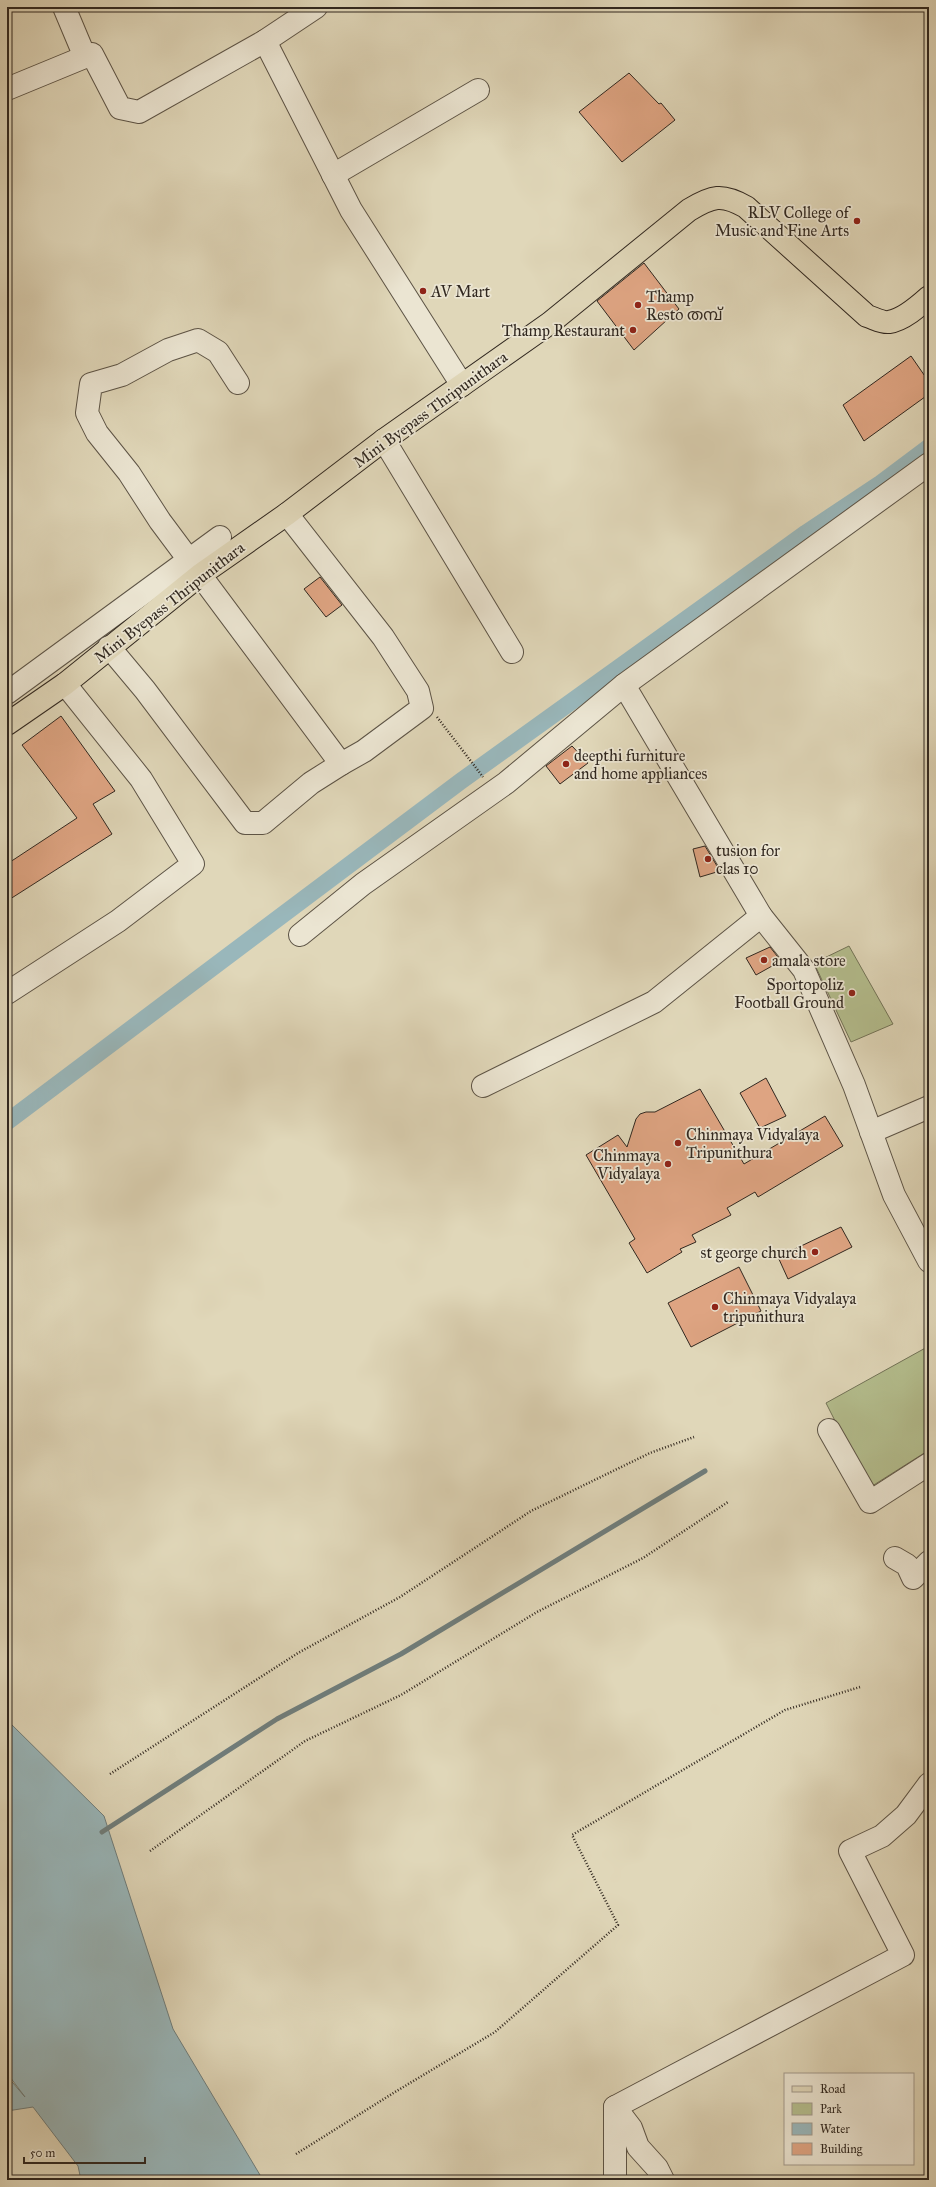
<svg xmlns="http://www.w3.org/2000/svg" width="936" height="2187" viewBox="0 0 936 2187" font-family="'IM FELL Great Primer','Noto Sans Malayalam',serif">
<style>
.green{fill:#b4be8e;stroke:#727357}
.water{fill:#99b7bb;stroke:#6f7e7d}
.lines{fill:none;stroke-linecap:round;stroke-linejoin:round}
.stream{stroke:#6f7e7d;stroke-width:5}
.canal{stroke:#99b7bb;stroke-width:17}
.building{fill:#dea482;stroke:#312820}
.minor-casing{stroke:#5d5446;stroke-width:24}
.major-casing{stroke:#312820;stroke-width:24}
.path{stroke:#312820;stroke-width:2.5;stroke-dasharray:1 2;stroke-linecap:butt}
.minor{stroke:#ebe5d2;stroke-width:22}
.major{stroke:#e0d7b9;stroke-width:22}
.poi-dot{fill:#8f2418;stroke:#ebe5d2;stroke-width:1.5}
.labels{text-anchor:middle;stroke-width:3.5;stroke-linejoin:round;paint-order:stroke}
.poi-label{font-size:16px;fill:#312820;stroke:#ebe5d2;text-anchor:start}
.street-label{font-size:16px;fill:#312820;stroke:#ebe5d2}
</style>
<rect width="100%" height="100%" fill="#e0d7b9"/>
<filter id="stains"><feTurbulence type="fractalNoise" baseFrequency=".005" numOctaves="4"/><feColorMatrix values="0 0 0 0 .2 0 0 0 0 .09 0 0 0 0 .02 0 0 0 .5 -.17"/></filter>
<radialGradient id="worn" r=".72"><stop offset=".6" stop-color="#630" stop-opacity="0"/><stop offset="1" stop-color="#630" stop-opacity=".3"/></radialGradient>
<!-- green -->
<g class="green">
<polygon points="849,946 893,1024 851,1042 814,963"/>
<polygon points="929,1346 929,1450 869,1488 826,1403"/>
</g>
<!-- water -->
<polygon class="water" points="7,1720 104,1816 173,2029 263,2180 81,2180 78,2166 33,2107 7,2111 7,2076 25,2097 7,2073"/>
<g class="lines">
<!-- stream -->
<polyline class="stream" points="102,1832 277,1719 401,1654 705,1471"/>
<!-- canal -->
<polyline class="canal" points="7,1122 461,781 806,533 881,483 929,447"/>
</g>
<!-- building -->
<g class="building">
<polygon points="629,73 659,104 661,103 675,120 622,162 579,112"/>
<polygon points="644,263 679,309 634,350 597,301"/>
<polygon points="911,356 929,382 929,394 864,441 843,405"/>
<polygon points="320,577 342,605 326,617 304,589"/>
<polygon points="61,716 115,791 93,804 112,834 7,901 7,864 77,818 22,745"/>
<polygon points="572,746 588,763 560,784 546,766"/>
<polygon points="705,846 720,871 700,877 693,849"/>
<polygon points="770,947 781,961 756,975 746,958"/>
<polygon points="766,1078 786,1116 760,1128 740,1093"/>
<polygon points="700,1089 744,1164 825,1116 843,1146 758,1197 755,1192 727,1208 731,1215 692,1235 696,1242 680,1249 682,1252 647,1273 629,1243 635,1239 586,1155 618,1135 627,1147 636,1119 640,1114 646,1112 655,1112"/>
<polygon points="841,1227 852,1247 788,1279 778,1257"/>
<polygon points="739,1267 761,1311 691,1347 668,1303"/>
</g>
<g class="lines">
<!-- minor casing -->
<g class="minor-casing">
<g id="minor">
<polyline points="64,7 85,57"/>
<polyline points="265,41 351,210 462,385"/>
<polyline points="7,89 92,54 120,108 139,112 265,41 316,7"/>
<polyline points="333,175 478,90"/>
<polyline points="238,383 218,352 198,340 168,350 122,375 91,384 87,413 97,433 129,473 160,521 341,764 364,751 422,708 418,691 383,637 287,514"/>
<polyline points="384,440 512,652"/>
<polyline points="929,464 624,685 761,916 804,970 854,1085 894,1195 929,1261"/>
<polyline points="109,647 145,690 245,823 263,823 311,783 341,764"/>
<polyline points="7,693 220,537"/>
<polyline points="300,935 363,884 506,783 624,685"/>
<polyline points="7,993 118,921 193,864 141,779 65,684"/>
<polyline points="483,1086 654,1002 761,916"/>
<polyline points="871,1132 929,1107"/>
<polyline points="829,1430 870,1502 929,1464"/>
<polyline points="895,1558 907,1565 913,1578 929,1562"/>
<polyline points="615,2107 631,2128 638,2147 657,2168 663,2180"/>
<polyline points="615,2180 615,2107 903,1955 850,1851 882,1836 906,1815 929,1784"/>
</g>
</g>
<!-- major casing -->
<g class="major-casing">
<path id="major" d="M7,724L65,684L200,575L287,514L384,440L550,323L689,210C712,196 722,193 746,207L867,316C874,318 882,323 889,322C903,320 919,306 929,297"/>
</g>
<!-- path -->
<g class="path">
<polyline points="437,717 483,777"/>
<polyline points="110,1774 298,1653 400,1597 531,1511 650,1453 694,1437"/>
<polyline points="150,1851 305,1741 401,1695 537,1612 643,1558 728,1502"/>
<polyline points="296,2154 395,2092 495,2032 618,1925 572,1835 785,1710 860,1687"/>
</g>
<!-- minor -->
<use href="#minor" class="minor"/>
<!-- major -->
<use href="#major" class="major"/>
</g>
<!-- markers -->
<g class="poi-dot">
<circle cx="857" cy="221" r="4"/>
<circle cx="423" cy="291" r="4"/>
<circle cx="638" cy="305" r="4"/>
<circle cx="633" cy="330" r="4"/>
<circle cx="566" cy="764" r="4"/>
<circle cx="708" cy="859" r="4"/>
<circle cx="764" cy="960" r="4"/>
<circle cx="852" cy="993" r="4"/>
<circle cx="678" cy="1143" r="4"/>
<circle cx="668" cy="1164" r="4"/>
<circle cx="815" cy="1252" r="4"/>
<circle cx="715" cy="1307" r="4"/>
</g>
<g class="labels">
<!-- poi labels -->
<g class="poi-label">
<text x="849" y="218" text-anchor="end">RLV College of<tspan x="849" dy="18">Music and Fine Arts</tspan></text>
<text x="431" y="297">AV Mart</text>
<text x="646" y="302">Thamp<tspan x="646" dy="18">Resto തമ്പ്</tspan></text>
<text x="625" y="336" text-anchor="end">Thamp Restaurant</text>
<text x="574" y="761">deepthi furniture<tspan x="574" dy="18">and home appliances</tspan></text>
<text x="716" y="856">tusion for<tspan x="716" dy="18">clas 10</tspan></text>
<text x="772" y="966">amala store</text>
<text x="844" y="990" text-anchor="end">Sportopoliz<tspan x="844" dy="18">Football Ground</tspan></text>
<text x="686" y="1140">Chinmaya Vidyalaya<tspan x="686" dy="18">Tripunithura</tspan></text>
<text x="660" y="1161" text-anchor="end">Chinmaya<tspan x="660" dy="18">Vidyalaya</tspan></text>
<text x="807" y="1258" text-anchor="end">st george church</text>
<text x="723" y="1304">Chinmaya Vidyalaya<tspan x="723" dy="18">tripunithura</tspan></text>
</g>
<!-- street labels -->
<g class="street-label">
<text transform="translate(430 409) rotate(-36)" y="6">Mini Byepass Thripunithara</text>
<text transform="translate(169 602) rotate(-38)" y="6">Mini Byepass Thripunithara</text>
</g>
</g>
<!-- margin -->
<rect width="936" height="2187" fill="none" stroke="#e0d7b9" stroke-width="24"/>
<rect x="8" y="8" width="920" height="2171" fill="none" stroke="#312820" stroke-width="2"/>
<rect x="12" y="12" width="912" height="2163" fill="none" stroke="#312820"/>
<!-- legend -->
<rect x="784" y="2073" width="130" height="92" fill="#ebe5d2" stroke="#a1998b"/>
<rect x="792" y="2086" width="20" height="6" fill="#e0d7b9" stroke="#a1998b"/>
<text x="820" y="2093" font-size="12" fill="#312820">Road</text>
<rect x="792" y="2103" width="20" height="12" fill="#b4be8e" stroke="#a1998b"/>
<text x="820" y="2113" font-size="12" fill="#312820">Park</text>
<rect x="792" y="2123" width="20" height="12" fill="#99b7bb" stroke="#a1998b"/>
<text x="820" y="2133" font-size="12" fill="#312820">Water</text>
<rect x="792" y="2143" width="20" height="12" fill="#dea482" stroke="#a1998b"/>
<text x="820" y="2153" font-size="12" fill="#312820">Building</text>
<!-- scale -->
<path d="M24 2157v6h121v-6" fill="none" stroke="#312820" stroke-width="2"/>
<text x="30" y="2157" font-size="12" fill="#312820" stroke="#ebe5d2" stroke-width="3" paint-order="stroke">50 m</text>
<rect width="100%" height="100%" filter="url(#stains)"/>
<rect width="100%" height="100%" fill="url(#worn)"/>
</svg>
